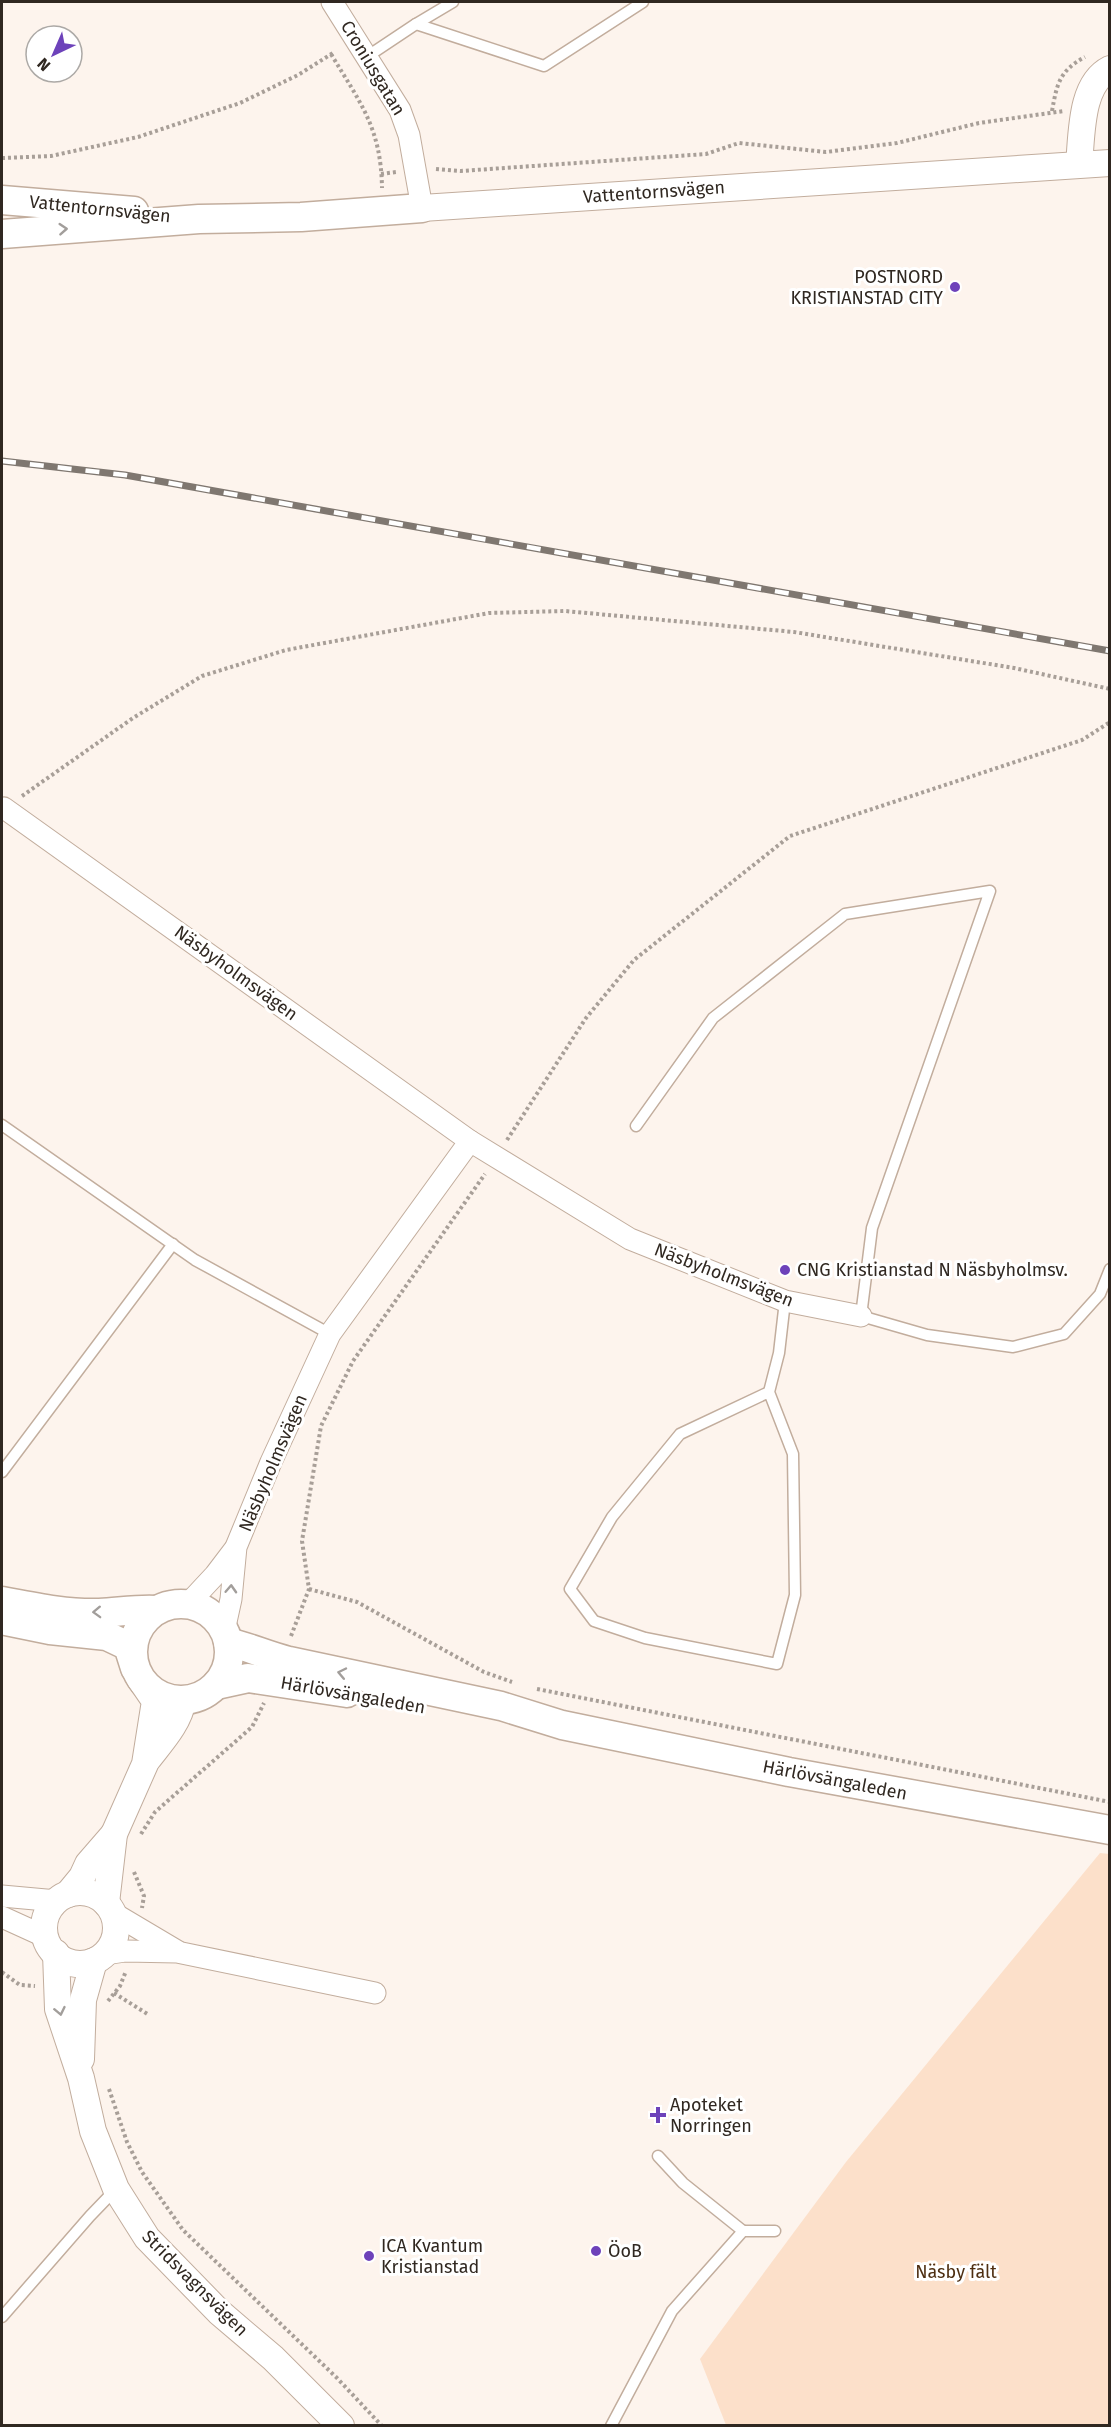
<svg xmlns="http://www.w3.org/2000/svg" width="1111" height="2427" viewBox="0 0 1111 2427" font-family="'Fira Sans',sans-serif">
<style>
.green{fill:#fce0ca}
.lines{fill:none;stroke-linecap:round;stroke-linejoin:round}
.service-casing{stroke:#c2ad9d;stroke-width:13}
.minor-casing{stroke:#c2ad9d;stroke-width:23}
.tertiary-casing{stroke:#c2ad9d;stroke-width:28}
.secondary-casing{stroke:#c2ad9d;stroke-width:31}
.path{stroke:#a89f98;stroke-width:4;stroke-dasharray:3 3;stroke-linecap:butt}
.service{stroke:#fff;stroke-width:10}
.minor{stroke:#fff;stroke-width:21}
.tertiary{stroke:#fff;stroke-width:26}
.secondary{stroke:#fff;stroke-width:28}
.rail-casing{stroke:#7f7770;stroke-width:7}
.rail{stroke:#fff;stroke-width:4.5;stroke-dasharray:14;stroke-linecap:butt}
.oneway{stroke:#a29e9b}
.poi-dot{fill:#6d42ba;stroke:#fff;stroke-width:2}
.labels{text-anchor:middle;stroke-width:6;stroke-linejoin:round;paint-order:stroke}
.street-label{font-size:18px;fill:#302821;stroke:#fff}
.poi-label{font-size:18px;fill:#302821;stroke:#fff;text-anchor:start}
.park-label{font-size:18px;fill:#4e2f12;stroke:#fff}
</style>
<rect width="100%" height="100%" fill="#fdf4ed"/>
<!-- green -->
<polygon class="green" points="1100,1853 1110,1854 1109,2425 726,2425 700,2359 846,2162"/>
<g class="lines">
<!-- service casing -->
<g class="service-casing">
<g id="service">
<polyline points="416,24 453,2"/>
<polyline points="368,56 416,24 544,66 643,2"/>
<polyline points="2,1125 195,1260 330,1334"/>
<polyline points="636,1126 713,1018 845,914 990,891 872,1228 861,1316 927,1335 1013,1347 1064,1334 1100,1294 1110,1269"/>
<polyline points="769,1392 680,1434 612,1517 570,1589 594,1621 645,1638 777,1664 795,1595 793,1454 769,1392 779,1353 785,1301"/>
<polyline points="2,1472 173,1244"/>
<polyline points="658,2156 683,2183 743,2231"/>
<polyline points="2,2317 90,2216 116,2189"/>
<polyline points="611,2426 672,2311 743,2231 775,2231"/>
</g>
</g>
<!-- minor casing -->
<g class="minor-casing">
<g id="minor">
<polyline points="332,2 400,110 409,135 422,208"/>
<polyline points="2,809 4,808 470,1141"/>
<polyline points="188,1604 215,1575 234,1550"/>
<polyline points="224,1631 231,1599 236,1547 271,1462 330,1334 470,1141 630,1239 785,1301 861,1316"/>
<polyline points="2,1896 57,1901"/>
<polyline points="113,1913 177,1951"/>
<polyline points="2,1917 46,1937"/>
<polyline points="105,1954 125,1951 177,1952 375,1993"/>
</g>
</g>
<!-- tertiary casing -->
<g class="tertiary-casing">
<g id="tertiary">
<path d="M1079,164C1082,135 1080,84 1110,69"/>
<polyline points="422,208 1110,163"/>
<path d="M148,1759C162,1741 179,1723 183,1700"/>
<circle cx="80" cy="1928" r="36"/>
<polyline points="68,1894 82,1877 88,1864 114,1834"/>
<polyline points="106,1903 114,1834 145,1764 155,1701 140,1679"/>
<polyline points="56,1953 58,2009 81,2078 93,2131 116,2189 147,2238 219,2312 273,2358 341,2426"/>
<polyline points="81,2059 83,2000 94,1961"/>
</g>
</g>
<!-- secondary casing -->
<g class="secondary-casing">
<g id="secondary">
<polyline points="2,200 134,211"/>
<polyline points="2,234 199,219 301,217 422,208"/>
<path d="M2,1601C34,1607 67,1614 99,1613C119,1612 136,1609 156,1610"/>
<circle cx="181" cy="1652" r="48"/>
<polyline points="6,1621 50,1630 107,1636 128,1646 135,1668"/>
<path d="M228,1642C249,1647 268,1656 289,1661L501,1706L562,1725L789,1772L1110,1830"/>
<polyline points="216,1685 248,1678 347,1693"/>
</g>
</g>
<!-- path -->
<g class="path">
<path d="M331,54C361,104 381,128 382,188"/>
<path d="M1052,111C1057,84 1059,71 1085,57"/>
<polyline points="2,158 51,156 138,137 240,103 298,75 333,53"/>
<polyline points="436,169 461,171 706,154 739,143 826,152 897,143 979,123 1064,111"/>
<polyline points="381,174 396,172"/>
<polyline points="22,796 133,718 202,676 286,650 489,613 565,611 794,632 1014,668 1110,689"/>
<polyline points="507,1140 586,1018 634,960 790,836 1082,740 1110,722"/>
<polyline points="309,1589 357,1602 484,1672 512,1682"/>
<polyline points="291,1636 309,1589 302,1541 321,1426 353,1361 485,1174"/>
<polyline points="537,1689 1110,1802"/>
<polyline points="141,1834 155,1812 252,1727 264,1703"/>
<polyline points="134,1872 144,1896 142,1908"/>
<polyline points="2,1972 20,1985 35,1986"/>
<polyline points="114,1993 149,2015"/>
<polyline points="108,2001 120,1986 126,1971"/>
<polyline points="109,2089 127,2142 142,2172 183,2230 337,2378 382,2426"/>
</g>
<!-- service -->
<use href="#service" class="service"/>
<!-- minor -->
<use href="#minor" class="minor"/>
<!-- tertiary -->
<use href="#tertiary" class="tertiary"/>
<!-- secondary -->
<use href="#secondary" class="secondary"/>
<!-- rail casing -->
<g class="rail-casing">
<polyline id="rail" points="2,461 125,475 1110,651"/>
</g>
<!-- rail -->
<use href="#rail" class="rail"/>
</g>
<!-- one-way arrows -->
<defs><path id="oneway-chevron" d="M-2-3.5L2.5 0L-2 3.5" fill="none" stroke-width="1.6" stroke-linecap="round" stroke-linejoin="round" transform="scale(1.5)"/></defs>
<g class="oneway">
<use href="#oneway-chevron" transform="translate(63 229) rotate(-4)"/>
<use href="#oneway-chevron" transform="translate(231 1589) rotate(-87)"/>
<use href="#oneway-chevron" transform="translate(97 1612) rotate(178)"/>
<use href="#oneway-chevron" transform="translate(342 1673) rotate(-168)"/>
<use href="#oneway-chevron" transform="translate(60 2011) rotate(78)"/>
</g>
<!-- markers -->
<g class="poi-dot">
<circle cx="955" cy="287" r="6"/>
<circle cx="785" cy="1270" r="6"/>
<path d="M655 2106h6v6h6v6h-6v6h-6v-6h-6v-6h6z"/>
<circle cx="596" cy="2251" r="6"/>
<circle cx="369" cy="2256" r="6"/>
</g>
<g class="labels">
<!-- street labels -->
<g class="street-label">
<text transform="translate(373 68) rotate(59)" y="6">Croniusgatan</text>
<text transform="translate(654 192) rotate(-4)" y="6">Vattentornsvägen</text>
<text transform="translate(100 209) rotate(6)" y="6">Vattentornsvägen</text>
<text transform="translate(236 973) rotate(36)" y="6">Näsbyholmsvägen</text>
<text transform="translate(724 1275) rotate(21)" y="6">Näsbyholmsvägen</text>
<text transform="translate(273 1463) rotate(-67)" y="6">Näsbyholmsvägen</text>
<text transform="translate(353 1695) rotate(10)" y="6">Härlövsängaleden</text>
<text transform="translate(835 1780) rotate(11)" y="6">Härlövsängaleden</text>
<text transform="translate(195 2283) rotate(45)" y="6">Stridsvagnsvägen</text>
</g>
<!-- poi labels -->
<g class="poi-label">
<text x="943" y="283" text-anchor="end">POSTNORD<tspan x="943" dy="21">KRISTIANSTAD CITY</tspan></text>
<text x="797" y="1276">CNG Kristianstad N Näsbyholmsv.</text>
<text x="670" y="2111">Apoteket<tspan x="670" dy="21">Norringen</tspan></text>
<text x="381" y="2252">ICA Kvantum<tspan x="381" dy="21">Kristianstad</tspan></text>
<text x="608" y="2257">ÖoB</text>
</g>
<!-- park labels -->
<g class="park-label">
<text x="956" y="2278">Näsby fält</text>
</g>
</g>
<!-- border -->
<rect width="1111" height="2427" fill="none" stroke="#302821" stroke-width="6"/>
<!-- north arrow -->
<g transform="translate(54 54) rotate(224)"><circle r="28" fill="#ffffff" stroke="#aca9a6" stroke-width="1.5"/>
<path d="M0-4.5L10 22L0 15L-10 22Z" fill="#6d42ba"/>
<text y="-9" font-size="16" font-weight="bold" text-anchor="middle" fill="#302821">N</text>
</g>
</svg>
